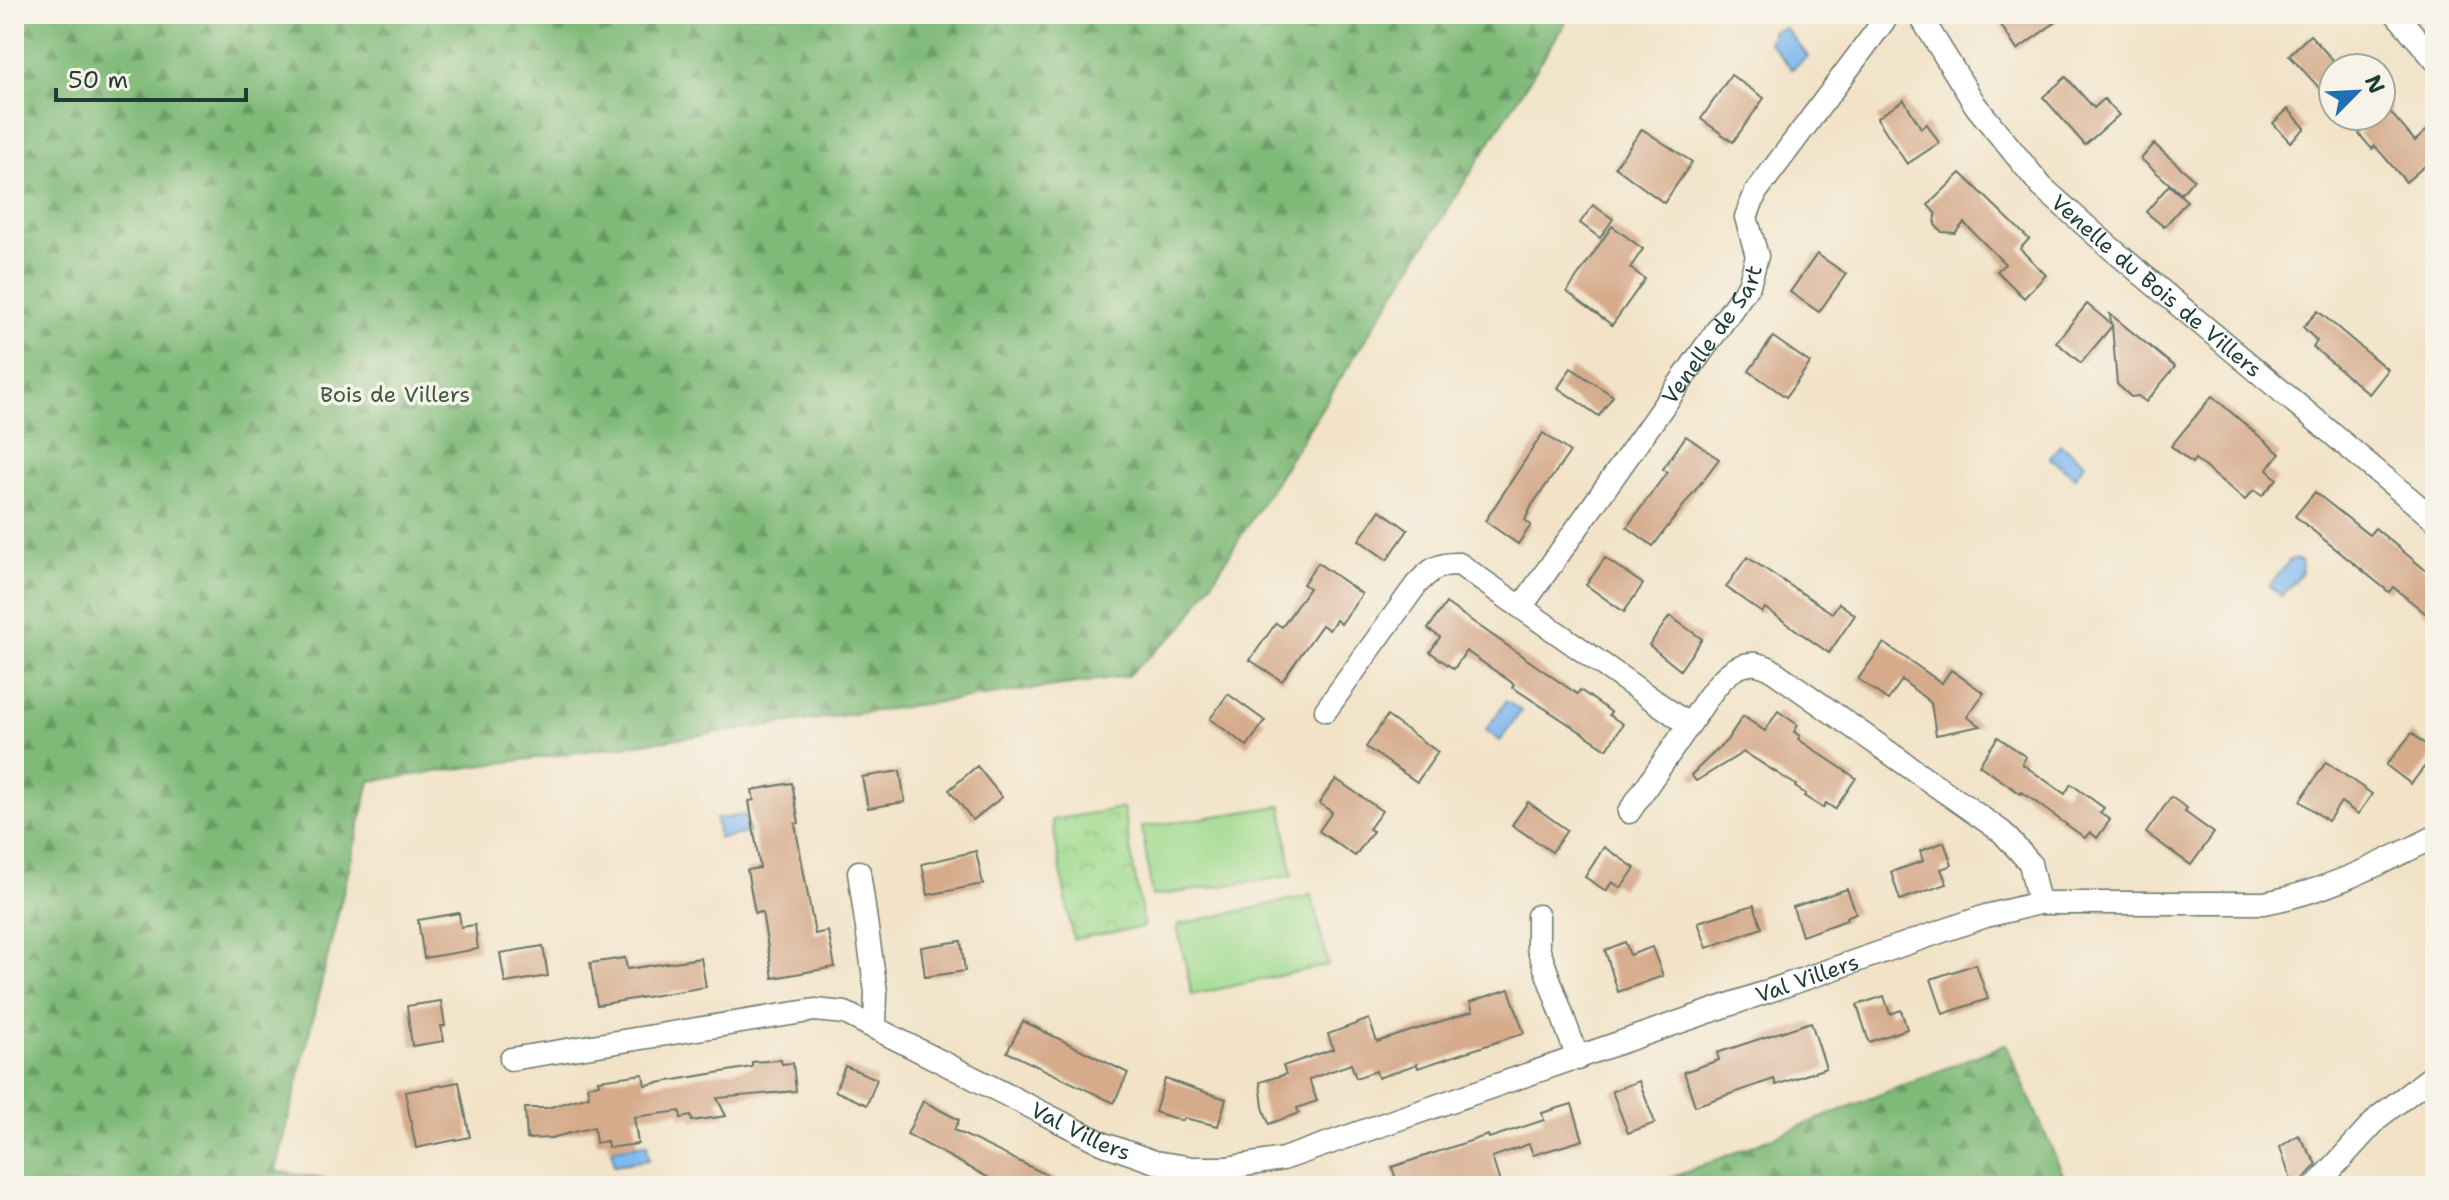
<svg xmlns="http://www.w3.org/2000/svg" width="2449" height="1200" viewBox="0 0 2449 1200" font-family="'Shantell Sans',sans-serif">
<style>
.forest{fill:url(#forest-firs);stroke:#4f7c56;stroke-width:2}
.park{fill:url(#park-crowns);stroke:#5f8c60;stroke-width:2}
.garden{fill:#9fda8d;stroke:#5f8c60;stroke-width:2}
.water{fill:#80b8f0;stroke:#507a92;stroke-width:2}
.building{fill:#d6ab8c}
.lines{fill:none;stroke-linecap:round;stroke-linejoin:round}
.minor-casing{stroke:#697768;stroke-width:25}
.minor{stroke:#fff;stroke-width:22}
.labels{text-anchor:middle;stroke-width:7;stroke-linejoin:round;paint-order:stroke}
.street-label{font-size:22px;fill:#1f3d34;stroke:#f7f3e8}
.park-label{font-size:22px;fill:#395c46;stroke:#f7f3e8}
</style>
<defs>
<pattern id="forest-firs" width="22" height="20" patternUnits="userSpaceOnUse" patternTransform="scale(2)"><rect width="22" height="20" fill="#7fba78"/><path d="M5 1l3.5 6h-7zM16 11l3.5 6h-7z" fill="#679863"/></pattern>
<pattern id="park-crowns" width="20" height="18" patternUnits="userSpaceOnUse" patternTransform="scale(2)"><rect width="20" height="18" fill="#9fda8d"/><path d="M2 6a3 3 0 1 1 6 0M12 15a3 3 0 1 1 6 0" fill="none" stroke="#88bc7a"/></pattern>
</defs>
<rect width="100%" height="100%" fill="#f7f3e8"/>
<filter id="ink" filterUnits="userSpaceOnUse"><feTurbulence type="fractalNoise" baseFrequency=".0125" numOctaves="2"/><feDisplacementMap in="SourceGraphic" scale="16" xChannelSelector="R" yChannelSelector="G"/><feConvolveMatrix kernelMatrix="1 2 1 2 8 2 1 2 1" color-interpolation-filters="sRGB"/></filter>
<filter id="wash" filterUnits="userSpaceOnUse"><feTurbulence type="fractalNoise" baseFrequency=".006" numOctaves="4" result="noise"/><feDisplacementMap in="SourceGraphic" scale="32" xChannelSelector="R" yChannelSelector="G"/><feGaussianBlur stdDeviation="1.8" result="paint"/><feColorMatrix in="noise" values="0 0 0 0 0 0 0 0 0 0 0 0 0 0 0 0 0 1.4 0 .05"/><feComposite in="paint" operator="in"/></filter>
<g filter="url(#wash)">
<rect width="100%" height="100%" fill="#f2e3c8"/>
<!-- forest -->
<g class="forest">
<polygon points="14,14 1571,14 1184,626 1127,676 370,781 276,1171 367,1186 14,1186"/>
<polygon points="2006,1044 2068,1186 1651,1186"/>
</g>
<!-- park -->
<polygon class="park" points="1123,808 1144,927 1073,939 1052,820"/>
<!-- garden -->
<g class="garden">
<polygon points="1282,806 1292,876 1152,896 1142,827"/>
<polygon points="1312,895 1328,965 1192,995 1177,925"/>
</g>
<!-- water -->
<g class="water">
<polygon points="1785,28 1808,56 1792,69 1768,41 1772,38 1772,31"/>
<polygon points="2060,444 2085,463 2075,477 2050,458"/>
<polygon points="2295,559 2301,561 2303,571 2282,596 2269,586 2290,560"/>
<polygon points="1506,701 1521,711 1500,741 1486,730"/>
<polygon points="745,815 749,833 719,838 716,819"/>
<polygon points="647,1144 649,1160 614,1165 612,1149"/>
</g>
<g id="blocks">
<!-- building -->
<g class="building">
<polygon points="1994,14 2067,14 2017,50"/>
<polygon points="2310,35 2333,60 2333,103 2289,55"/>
<polygon points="1731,75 1764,98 1733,142 1701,119"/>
<polygon points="2066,77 2094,108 2104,99 2119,115 2085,145 2043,97"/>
<polygon points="1904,100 1921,128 1927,124 1939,143 1907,164 1877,118"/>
<polygon points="2390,106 2390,112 2415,141 2435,123 2435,157 2406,182 2375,146 2372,149 2359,134"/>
<polygon points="2288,109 2305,128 2290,142 2273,123"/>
<polygon points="1642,129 1692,162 1664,203 1615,167"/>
<polygon points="2154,144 2194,179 2181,194 2141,159"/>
<polygon points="1961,173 2029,239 2020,249 2046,275 2024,298 1997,271 2005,264 1964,223 1955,233 1942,232 1935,225 1936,214 1928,205"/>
<polygon points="2169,185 2187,201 2164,227 2146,212"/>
<polygon points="1593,205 1613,219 1600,238 1580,223"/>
<polygon points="1612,226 1643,249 1630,268 1645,279 1612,325 1567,292"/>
<polygon points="1817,254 1846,274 1819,312 1790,292"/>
<polygon points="2087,304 2111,324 2110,314 2175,367 2146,402 2138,396 2131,397 2117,384 2112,326 2081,363 2056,342"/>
<polygon points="2318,311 2388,370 2369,394 2313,347 2317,341 2303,327"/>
<polygon points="1773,337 1810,363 1786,397 1749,371"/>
<polygon points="1571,368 1613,396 1599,416 1558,388"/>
<polygon points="2212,396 2280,454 2267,470 2277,479 2262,496 2254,490 2245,500 2195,459 2192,463 2171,446"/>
<polygon points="1543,433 1570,452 1532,505 1525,520 1531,525 1518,544 1485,521"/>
<polygon points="1686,436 1719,459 1653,546 1627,527 1667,472 1663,469"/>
<polygon points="2315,492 2369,535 2375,528 2435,578 2435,621 2393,587 2389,592 2295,516"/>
<polygon points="1380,510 1408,530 1387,560 1359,540"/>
<polygon points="1747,557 1832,613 1839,603 1855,615 1829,653 1765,608 1762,613 1726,587"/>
<polygon points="1605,558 1643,584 1624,612 1586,585"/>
<polygon points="1318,563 1362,594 1341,624 1336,620 1329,630 1322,625 1282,681 1250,660 1276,623 1282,627 1309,588 1303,584"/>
<polygon points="1446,603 1577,694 1580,690 1611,712 1609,715 1623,724 1607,749 1512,687 1514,684 1466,651 1454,669 1430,652 1440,637 1428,629"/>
<polygon points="1670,616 1702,639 1680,670 1649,645"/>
<polygon points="1884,643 1942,683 1951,670 1984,693 1967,717 1981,726 1936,735 1931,703 1902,680 1888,700 1858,679"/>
<polygon points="1228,694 1265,721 1247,746 1210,719"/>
<polygon points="1778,711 1798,725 1794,732 1800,736 1798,739 1856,778 1835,809 1826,803 1823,808 1804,796 1806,794 1795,787 1796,785 1744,752 1696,781 1691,775 1727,740 1743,716 1765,731"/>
<polygon points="1387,716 1438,752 1417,782 1366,747"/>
<polygon points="2412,733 2435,753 2411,784 2386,765"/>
<polygon points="1998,737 2026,757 2022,764 2065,794 2071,784 2104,808 2100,813 2110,820 2097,838 2090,832 2085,838 2022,792 2021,794 1979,765"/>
<polygon points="2326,762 2372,794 2358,814 2341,802 2328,821 2300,801"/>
<polygon points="977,766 1002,797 973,820 949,790"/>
<polygon points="900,771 905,802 868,808 862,777"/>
<polygon points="1336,779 1382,811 1369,829 1373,831 1355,856 1319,831 1332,812 1319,803"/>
<polygon points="792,783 799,823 795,824 815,934 828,931 835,967 773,978 762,912 755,913 747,870 760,868 749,801 754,800 752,790"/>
<polygon points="2171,797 2187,808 2185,812 2214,833 2191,865 2146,833"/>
<polygon points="1528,802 1567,830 1552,852 1512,825"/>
<polygon points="1944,842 1952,865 1941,869 1947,884 1900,900 1891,872 1923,861 1920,851"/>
<polygon points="1604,847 1635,868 1621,888 1612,882 1606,891 1585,877"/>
<polygon points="976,851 983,884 928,895 922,864"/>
<polygon points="1847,889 1856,913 1846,917 1847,920 1802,936 1793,907"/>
<polygon points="1754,905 1762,928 1707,948 1698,922"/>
<polygon points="459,913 461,927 475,925 478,949 424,958 418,920"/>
<polygon points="961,941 965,971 925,977 921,947"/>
<polygon points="1625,942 1630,955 1652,947 1663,976 1618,992 1605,950"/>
<polygon points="543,946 548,976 505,983 500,953"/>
<polygon points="625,958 627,969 701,958 706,987 597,1005 590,963"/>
<polygon points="1976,964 1988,999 1943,1014 1931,979"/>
<polygon points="1509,989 1524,1033 1418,1068 1417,1064 1378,1078 1376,1071 1356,1078 1351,1064 1309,1079 1317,1101 1297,1108 1299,1113 1269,1124 1263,1107 1260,1082 1286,1074 1283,1066 1333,1049 1328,1034 1369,1019 1377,1042 1473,1011 1470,1002"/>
<polygon points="1884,996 1890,1014 1901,1010 1907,1029 1869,1042 1857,1005"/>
<polygon points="441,1001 445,1026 441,1026 444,1041 412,1046 407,1006"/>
<polygon points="1023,1021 1128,1073 1114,1103 1007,1052"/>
<polygon points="1811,1022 1826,1068 1776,1085 1774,1079 1695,1106 1684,1072 1719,1060 1717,1053"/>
<polygon points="781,1060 782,1064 793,1063 796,1091 717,1098 726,1116 692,1121 691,1116 681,1118 680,1111 634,1117 638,1144 608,1148 607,1141 596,1143 594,1127 551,1138 527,1139 525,1108 547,1108 589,1096 587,1086 599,1084 598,1080 643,1074 645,1085 752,1067 752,1062"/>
<polygon points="845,1066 877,1079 867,1105 835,1091"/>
<polygon points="1165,1079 1226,1099 1218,1126 1184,1118 1183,1121 1155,1112"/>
<polygon points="1639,1081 1655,1123 1628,1133 1612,1091"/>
<polygon points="459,1082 470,1137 416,1148 405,1092"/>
<polygon points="923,1101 959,1120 954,1130 1070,1186 1004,1186 907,1134"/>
<polygon points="1572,1104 1583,1140 1533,1155 1529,1144 1492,1157 1501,1186 1398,1186 1392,1167 1488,1135 1489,1138 1544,1120 1542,1113"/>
<polygon points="2298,1135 2317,1164 2297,1186 2293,1186 2280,1147"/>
</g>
</g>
</g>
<g filter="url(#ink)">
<use href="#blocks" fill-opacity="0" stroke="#697768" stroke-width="2"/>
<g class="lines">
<!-- minor casing -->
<g class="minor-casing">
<g id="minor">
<path id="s1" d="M1919,14L1976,106L2042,187L2113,250L2435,520"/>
<polyline points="2396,14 2435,60"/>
<path id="s2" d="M1522,606L1749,285L1757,256L1746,217L1756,192L1889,14"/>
<path d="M1326,710L1416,585C1430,570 1438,563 1459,564L1689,725C1704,705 1723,665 1751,664C1757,663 1764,666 1769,668L2002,832L2030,863L2039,903"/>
<polyline points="1629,812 1689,725"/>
<polyline points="859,872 876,992 875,1027"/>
<polyline points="1538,916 1538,948 1578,1059"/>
<path id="s3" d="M511,1059L815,1010L845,1013L1104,1144L1155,1162L1193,1168H1226L1283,1159L1986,916L2039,903H2264C2326,892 2379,864 2435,837"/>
<polyline points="2316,1186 2380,1116 2435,1074"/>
</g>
</g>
<!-- minor -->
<use href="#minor" class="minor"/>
</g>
</g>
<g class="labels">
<!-- street labels -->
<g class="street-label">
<text dy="8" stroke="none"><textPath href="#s1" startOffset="364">Venelle du Bois de Villers</textPath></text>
<text dy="8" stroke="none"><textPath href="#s2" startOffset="332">Venelle de Sart</textPath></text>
<text dy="8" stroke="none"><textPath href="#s3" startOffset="1366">Val Villers</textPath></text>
<text dy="8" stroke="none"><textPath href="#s3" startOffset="602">Val Villers</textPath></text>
</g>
<!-- park labels -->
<g class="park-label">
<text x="395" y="402">Bois de Villers</text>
</g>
</g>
<!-- margin -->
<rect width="2449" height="1200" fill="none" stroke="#f7f3e8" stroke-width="48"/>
<!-- north arrow -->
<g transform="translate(2357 92) rotate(66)"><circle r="38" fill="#f7f3e8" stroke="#a1aaa0" stroke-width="2"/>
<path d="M0-6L14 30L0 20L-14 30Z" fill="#1f6fb2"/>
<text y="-12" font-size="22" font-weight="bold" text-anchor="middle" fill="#1f3d34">N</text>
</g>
<!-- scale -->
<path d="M56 88v12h190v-12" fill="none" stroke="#1f3d34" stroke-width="4"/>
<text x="68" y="88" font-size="24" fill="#1f3d34" stroke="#f7f3e8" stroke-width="6" paint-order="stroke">50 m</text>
</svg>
